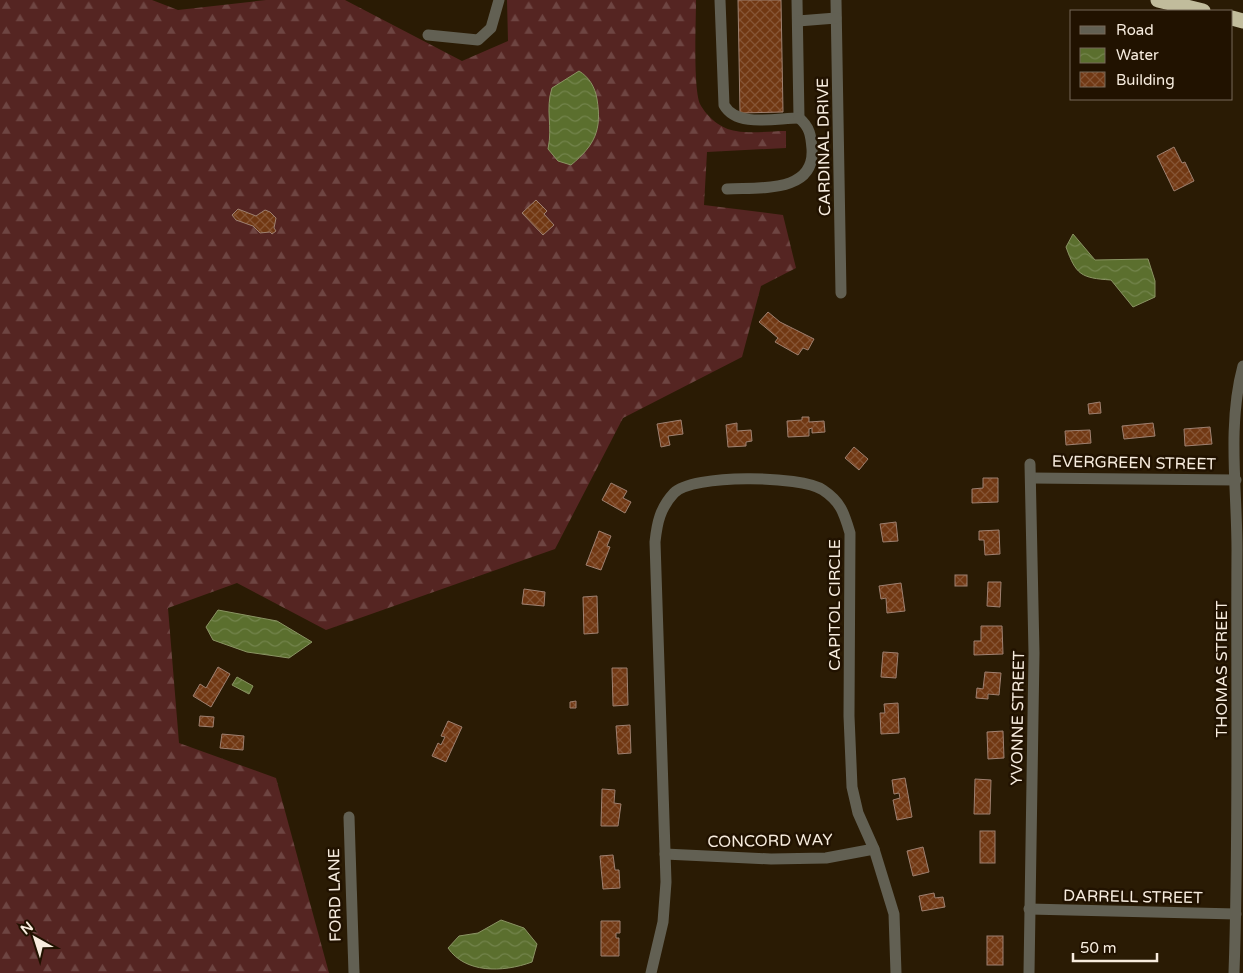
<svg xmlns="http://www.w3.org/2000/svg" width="1243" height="973" viewBox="0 0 1243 973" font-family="'Varela Round',sans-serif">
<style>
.forest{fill:url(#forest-firs)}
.water{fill:url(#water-waves);stroke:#8a9463}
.building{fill:url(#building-cross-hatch);stroke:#9e8070}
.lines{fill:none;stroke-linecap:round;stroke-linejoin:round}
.minor{stroke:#626053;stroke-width:11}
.highway{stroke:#c1bc9c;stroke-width:15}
.labels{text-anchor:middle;stroke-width:5;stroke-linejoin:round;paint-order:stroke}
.street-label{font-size:16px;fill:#f7ecde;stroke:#211200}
</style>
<defs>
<pattern id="forest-firs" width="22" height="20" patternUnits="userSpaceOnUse" patternTransform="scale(1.25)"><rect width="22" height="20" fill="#552522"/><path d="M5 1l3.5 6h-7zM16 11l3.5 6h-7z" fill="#6e4542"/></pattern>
<pattern id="water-waves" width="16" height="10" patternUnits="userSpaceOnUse" patternTransform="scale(1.25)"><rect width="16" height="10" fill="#5b6f2e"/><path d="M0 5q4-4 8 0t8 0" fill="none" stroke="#73844c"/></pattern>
<pattern id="building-cross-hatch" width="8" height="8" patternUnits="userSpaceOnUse" patternTransform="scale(1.25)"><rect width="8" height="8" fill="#713813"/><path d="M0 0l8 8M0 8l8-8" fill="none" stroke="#865535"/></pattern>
</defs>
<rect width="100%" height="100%" fill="#2a1b04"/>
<!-- forest -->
<path class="forest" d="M0,0H152L178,10L266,0H345L462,61L508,41L507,0H696C696,22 693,87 700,104C707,117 721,129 736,131C752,134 770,131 786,131V148L707,152L704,205L783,215L796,268L761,286L742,357L623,418L555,549L326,630L237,583L168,608L179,743L276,778L329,973H0Z"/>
<!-- water -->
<g class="water">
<path d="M579,71C589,77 595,87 597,99C602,130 595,145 571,165L558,161L548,149C553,126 545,110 552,88Z"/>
<path d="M1073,234L1095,260L1148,259L1155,281V297L1133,307L1111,280C1081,278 1076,275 1066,247Z"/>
<polygon points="218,610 277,621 312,642 289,658 247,652 213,640 206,627"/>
<polygon points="237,677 253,686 249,694 232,685"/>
<path d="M501,920L524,928L537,944L532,962C502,973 465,973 448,948L459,936L478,933Z"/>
</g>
<!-- building -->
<g class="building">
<polygon points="738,0 781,0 783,112 740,113"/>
<polygon points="1174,147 1182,163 1185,162 1194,181 1174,191 1157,156"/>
<polygon points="536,200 547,211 544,214 554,225 543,235 522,213"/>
<polygon points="238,209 256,216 265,210 270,212 276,218 274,228 276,231 272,234 270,232 260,233 253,226 236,220 232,215"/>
<polygon points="768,312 780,322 814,339 808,350 803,348 798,355 775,342 778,338 759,322"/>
<polygon points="1100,402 1101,413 1089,414 1088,404"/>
<polygon points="802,417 809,417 809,422 824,421 825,432 812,433 812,428 809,429 809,436 788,437 787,421 802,420"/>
<polygon points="681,420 683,434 668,436 670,445 661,447 657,424"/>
<polygon points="737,423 737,431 751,430 752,441 746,442 746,446 728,447 726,425"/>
<polygon points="1153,423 1155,436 1124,439 1122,426"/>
<polygon points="1210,427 1212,444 1185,446 1184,429"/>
<polygon points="1090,430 1091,443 1066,445 1065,431"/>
<polygon points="854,447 868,459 859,470 845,458"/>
<polygon points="983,478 998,478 998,502 972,503 972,489 983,488"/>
<polygon points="611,483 627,491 623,498 631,502 625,513 602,500"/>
<polygon points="896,522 898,541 883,542 880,524"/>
<polygon points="999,530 1000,554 985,555 984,540 979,540 979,531"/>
<polygon points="599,531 611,536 607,546 610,547 601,570 586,565"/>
<rect x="955" y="575" width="12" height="11"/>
<polygon points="988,582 1001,582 1000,607 987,606"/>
<polygon points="901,583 905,611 887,613 886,598 881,599 879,586"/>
<polygon points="524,589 545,592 544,606 522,604"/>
<polygon points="597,596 598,633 584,634 583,597"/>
<polygon points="981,626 1002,626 1003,654 974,655 974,641 981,641"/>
<polygon points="883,652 898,653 896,678 881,677"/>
<polygon points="218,667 230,674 211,707 193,696 200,684 206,688"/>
<polygon points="612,668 627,668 628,705 613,706"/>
<polygon points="985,672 1001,673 999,695 988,694 988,699 976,698 977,688 983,689"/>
<polygon points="576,701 576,708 570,708 570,702"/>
<polygon points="898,703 899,733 881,734 880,713 885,713 884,704"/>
<polygon points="200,716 214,717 213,727 199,726"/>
<polygon points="448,721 462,727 446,762 432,756 438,743 441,745 445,737 441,736"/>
<polygon points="630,725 631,753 618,754 616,726"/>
<polygon points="1003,731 1004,758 988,759 987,732"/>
<polygon points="222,734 244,736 243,750 220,748"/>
<polygon points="905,778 912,817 897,820 893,800 900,798 899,793 894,794 892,780"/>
<polygon points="975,779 991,780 990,814 974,814"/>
<polygon points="602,789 615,790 614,803 621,804 618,826 601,826"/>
<rect x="980" y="831" width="15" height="32"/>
<polygon points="923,847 929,872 913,876 907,851"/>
<polygon points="613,855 615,870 619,870 620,888 603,889 600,856"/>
<polygon points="934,893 935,898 943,897 945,907 922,911 919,896"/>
<polygon points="601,921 620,921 620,933 616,933 616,938 619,938 619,956 601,956"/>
<rect x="987" y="936" width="16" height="29"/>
</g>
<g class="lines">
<!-- minor -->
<g class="minor">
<path d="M720,0L724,105C737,128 776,118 799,118L797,0"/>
<polyline points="836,0 841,293"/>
<polyline points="798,21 836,18"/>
<polyline points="428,35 478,40 491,28 499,0"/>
<path d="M727,189C758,187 815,194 812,149C811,136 810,127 799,118"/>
<polyline points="1031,478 1236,480"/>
<polyline points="349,817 354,973"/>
<polyline points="665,854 771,859 826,858 874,849"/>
<polyline points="1029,909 1236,914"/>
<path d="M651,973L663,922L666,882L655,542C657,523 660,508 674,493C692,474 801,475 823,490C841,502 844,513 850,533L849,716L852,787L858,813L874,849L894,914L896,973"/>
<polyline points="1029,973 1034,653 1030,464"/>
<path d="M1234,973C1239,832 1236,691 1237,550C1237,489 1227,425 1243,366"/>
</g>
<!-- highway -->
<g class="highway">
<polyline points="1158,0 1203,11"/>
<polyline points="1232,18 1243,21"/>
</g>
</g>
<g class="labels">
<!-- street labels -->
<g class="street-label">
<text transform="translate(823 147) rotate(-91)" y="6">CARDINAL DRIVE</text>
<text transform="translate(1134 462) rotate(1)" y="6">EVERGREEN STREET</text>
<text transform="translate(834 605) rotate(-90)" y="6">CAPITOL CIRCLE</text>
<text transform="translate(1221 669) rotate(-90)" y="6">THOMAS STREET</text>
<text transform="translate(1017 718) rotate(-89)" y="6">YVONNE STREET</text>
<text transform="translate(770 840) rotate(-1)" y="6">CONCORD WAY</text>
<text transform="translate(334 895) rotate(-91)" y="6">FORD LANE</text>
<text transform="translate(1133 896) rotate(1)" y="6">DARRELL STREET</text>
</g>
</g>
<!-- legend -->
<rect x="1070" y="10" width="162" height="90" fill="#211200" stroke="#776959"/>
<rect x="1080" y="26" width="25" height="8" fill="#626053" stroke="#776959"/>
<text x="1116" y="35" font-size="15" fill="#f7ecde">Road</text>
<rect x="1080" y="48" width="25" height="15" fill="url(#water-waves)" stroke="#776959"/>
<text x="1116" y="60" font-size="15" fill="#f7ecde">Water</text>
<rect x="1080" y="72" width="25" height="15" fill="url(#building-cross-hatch)" stroke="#776959"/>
<text x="1116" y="85" font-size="15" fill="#f7ecde">Building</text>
<!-- north arrow -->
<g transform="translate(35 938) rotate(321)" stroke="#211200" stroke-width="4" paint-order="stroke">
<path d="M0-4L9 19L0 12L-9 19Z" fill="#f7ecde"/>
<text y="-8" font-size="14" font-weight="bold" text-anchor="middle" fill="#f7ecde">N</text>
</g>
<!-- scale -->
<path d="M1073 953v8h84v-8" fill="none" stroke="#f7ecde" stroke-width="2.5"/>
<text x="1080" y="953" font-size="15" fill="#f7ecde" stroke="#211200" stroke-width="4" paint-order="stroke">50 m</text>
</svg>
